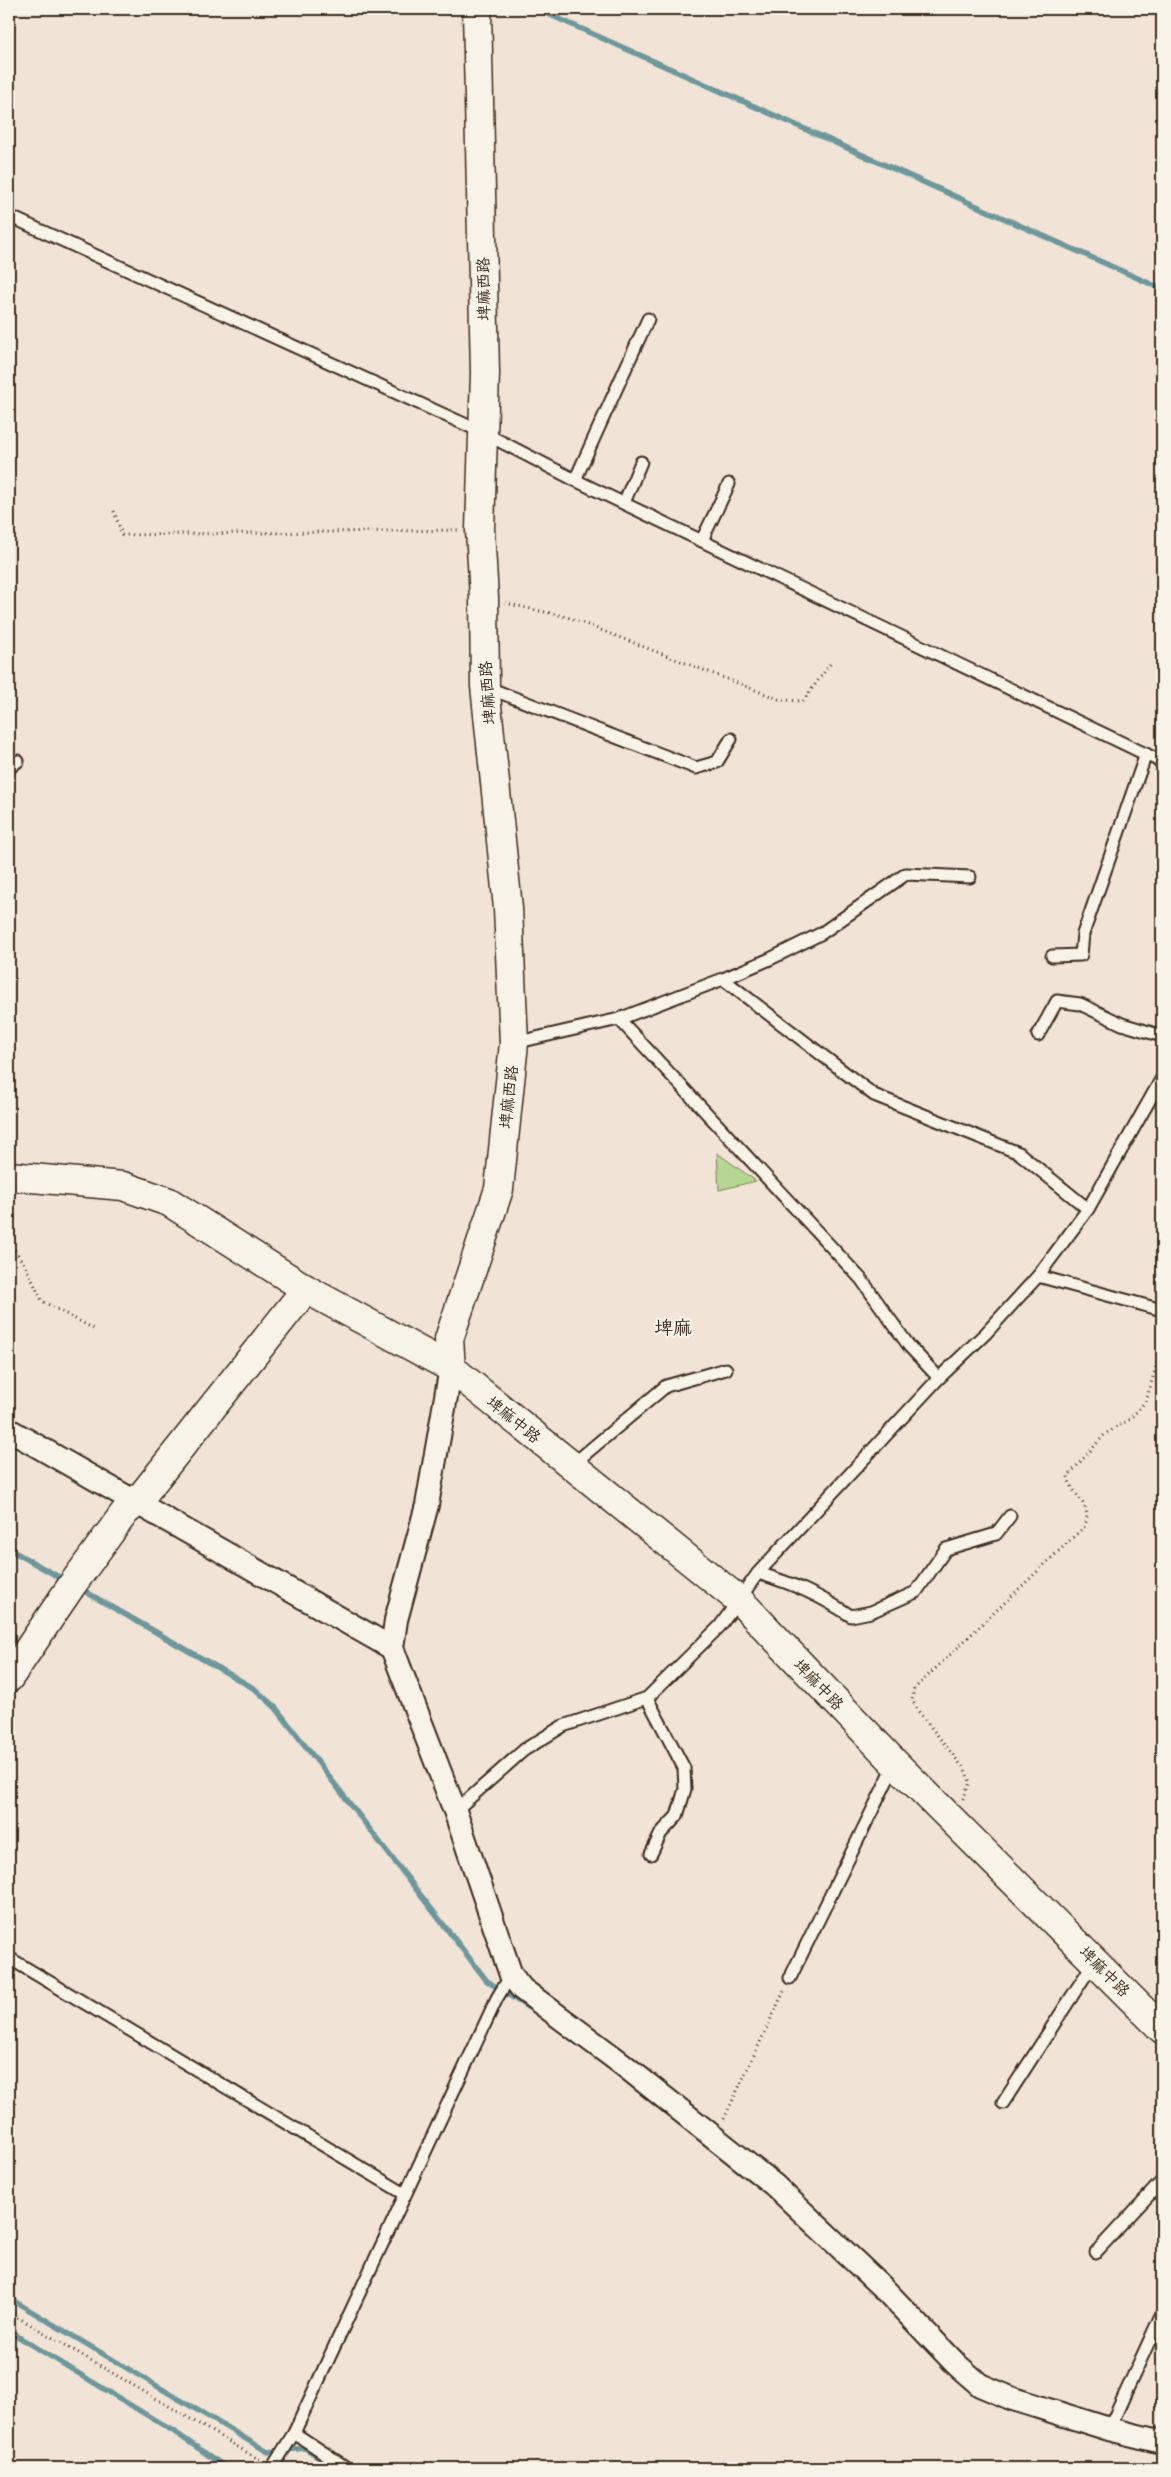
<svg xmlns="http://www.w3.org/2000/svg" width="1171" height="2477" viewBox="0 0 1171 2477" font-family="Sriracha,'LXGW WenKai TC',sans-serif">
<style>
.park{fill:#b5d792;stroke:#788058}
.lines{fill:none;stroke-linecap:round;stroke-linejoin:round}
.stream{stroke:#6e979b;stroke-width:5.5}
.lane-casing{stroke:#3b2a1e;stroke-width:15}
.street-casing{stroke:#3b2a1e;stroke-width:26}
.secondary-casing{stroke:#3b2a1e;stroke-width:31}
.path{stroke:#3b2a1e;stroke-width:3;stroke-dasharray:1 4;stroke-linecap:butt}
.lane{stroke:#f7f3e8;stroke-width:11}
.street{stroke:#f7f3e8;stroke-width:22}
.secondary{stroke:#f7f3e8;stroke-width:28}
.labels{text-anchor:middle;stroke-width:4.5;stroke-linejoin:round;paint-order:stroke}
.street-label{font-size:16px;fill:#3b2a1e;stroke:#f7f3e8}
.quarter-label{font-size:19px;fill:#3b2a1e;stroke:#f7f3e8}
</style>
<rect width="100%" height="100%" fill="#f1e3d6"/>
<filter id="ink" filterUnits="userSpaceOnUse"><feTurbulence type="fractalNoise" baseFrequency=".02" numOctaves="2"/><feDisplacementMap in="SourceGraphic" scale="10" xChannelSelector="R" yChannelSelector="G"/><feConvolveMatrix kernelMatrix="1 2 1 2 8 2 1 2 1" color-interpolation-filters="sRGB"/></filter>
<g filter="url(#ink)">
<!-- park -->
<polygon class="park" points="717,1153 756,1181 719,1190"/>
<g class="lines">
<!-- stream -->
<g class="stream">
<polyline points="537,9 1162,289"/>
<polyline points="9,1549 66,1581"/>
<polyline points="79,1588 255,1689 276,1708 487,1981 529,2008"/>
<polyline points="9,2298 268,2452 305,2448 336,2468"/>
<polyline points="9,2331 173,2431 227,2468"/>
</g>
<!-- lane casing -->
<g class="lane-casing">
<g id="lane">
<polyline points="9,216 484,433 575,480 1162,762"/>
<polyline points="575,480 648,319"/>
<polyline points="624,503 641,462"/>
<polyline points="702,540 729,484"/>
<polyline points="486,687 696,768 717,762 731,739"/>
<polyline points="9,768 18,761"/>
<polyline points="1052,956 1081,955 1083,934 1146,754"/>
<polyline points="723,979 770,959 822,933 906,874 970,877"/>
<polyline points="619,1019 861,1279 909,1346 939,1378"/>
<polyline points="1038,1035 1057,1001 1080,1004 1122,1024 1162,1036"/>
<polyline points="514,1043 619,1019 723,979 874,1095 1019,1153 1088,1209"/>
<polyline points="1038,1276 1162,1310"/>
<polyline points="572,1465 666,1386 726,1369"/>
<path d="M758,1573C794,1584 819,1595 851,1616L871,1612L916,1592L946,1549L996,1534L1010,1516"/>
<polyline points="647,1698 684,1768 685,1789 677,1816 661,1833 651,1854"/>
<polyline points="455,1811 524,1750 563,1726 647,1698 720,1626 758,1573 939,1378 986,1333 1038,1276 1088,1209 1162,1078"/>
<polyline points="9,1958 405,2194"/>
<polyline points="790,1978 895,1764"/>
<polyline points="1003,2103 1094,1962"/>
<polyline points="1096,2252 1162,2181"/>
<polyline points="1109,2429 1162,2313"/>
<polyline points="294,2433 347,2468"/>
<polyline points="272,2468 294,2433 497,1998 511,1975"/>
</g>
</g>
<!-- street casing -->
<g class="street-casing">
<g id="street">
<polyline points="451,1368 427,1505 396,1620 392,1648 455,1811 511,1975 522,1989 621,2063 774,2185 883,2288 957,2365 980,2385 1013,2399 1109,2429 1162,2442"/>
<polyline points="9,1430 392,1648"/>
</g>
</g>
<!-- secondary casing -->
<g class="secondary-casing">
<g id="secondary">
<polyline points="9,1176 123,1186 169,1202 306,1289 451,1368 740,1601 895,1763 1162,2029"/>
<polyline points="451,1368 449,1339 499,1189 514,1043 508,908 485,686 484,598 480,530 485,373 477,9"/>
<polyline points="9,1678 72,1585 125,1512 137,1502 306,1289"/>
</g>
</g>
<!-- path -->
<g class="path">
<polyline points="114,511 122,535 458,530"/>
<polyline points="505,603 567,617 781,700 803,701 831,663"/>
<polyline points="9,1242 26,1267 42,1301 96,1330"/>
<path d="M963,1799L970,1782L965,1770L919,1712L912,1700L914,1689L1084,1527C1095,1504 1071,1497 1068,1476L1105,1434L1130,1419L1146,1401L1162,1346"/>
<polyline points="724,2119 784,1991"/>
<polyline points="9,2312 260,2460"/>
</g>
<!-- lane -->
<use href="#lane" class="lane"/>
<!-- street -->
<use href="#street" class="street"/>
<!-- secondary -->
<use href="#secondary" class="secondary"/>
</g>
</g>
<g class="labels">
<!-- street labels -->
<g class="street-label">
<text transform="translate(483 289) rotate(-91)" y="6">埤麻西路</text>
<text transform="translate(487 693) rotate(-94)" y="6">埤麻西路</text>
<text transform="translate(508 1097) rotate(-84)" y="6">埤麻西路</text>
<text transform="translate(514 1419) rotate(39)" y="6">埤麻中路</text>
<text transform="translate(819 1684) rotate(46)" y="6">埤麻中路</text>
<text transform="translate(1105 1971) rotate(45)" y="6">埤麻中路</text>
</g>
<!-- quarter labels -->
<g class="quarter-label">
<text x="673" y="1334">埤麻</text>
</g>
</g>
<!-- margin -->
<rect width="1171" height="2477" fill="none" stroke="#f7f3e8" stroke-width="30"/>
<rect x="15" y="15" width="1141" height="2447" fill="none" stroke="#3b2a1e" stroke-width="2" filter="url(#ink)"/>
</svg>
